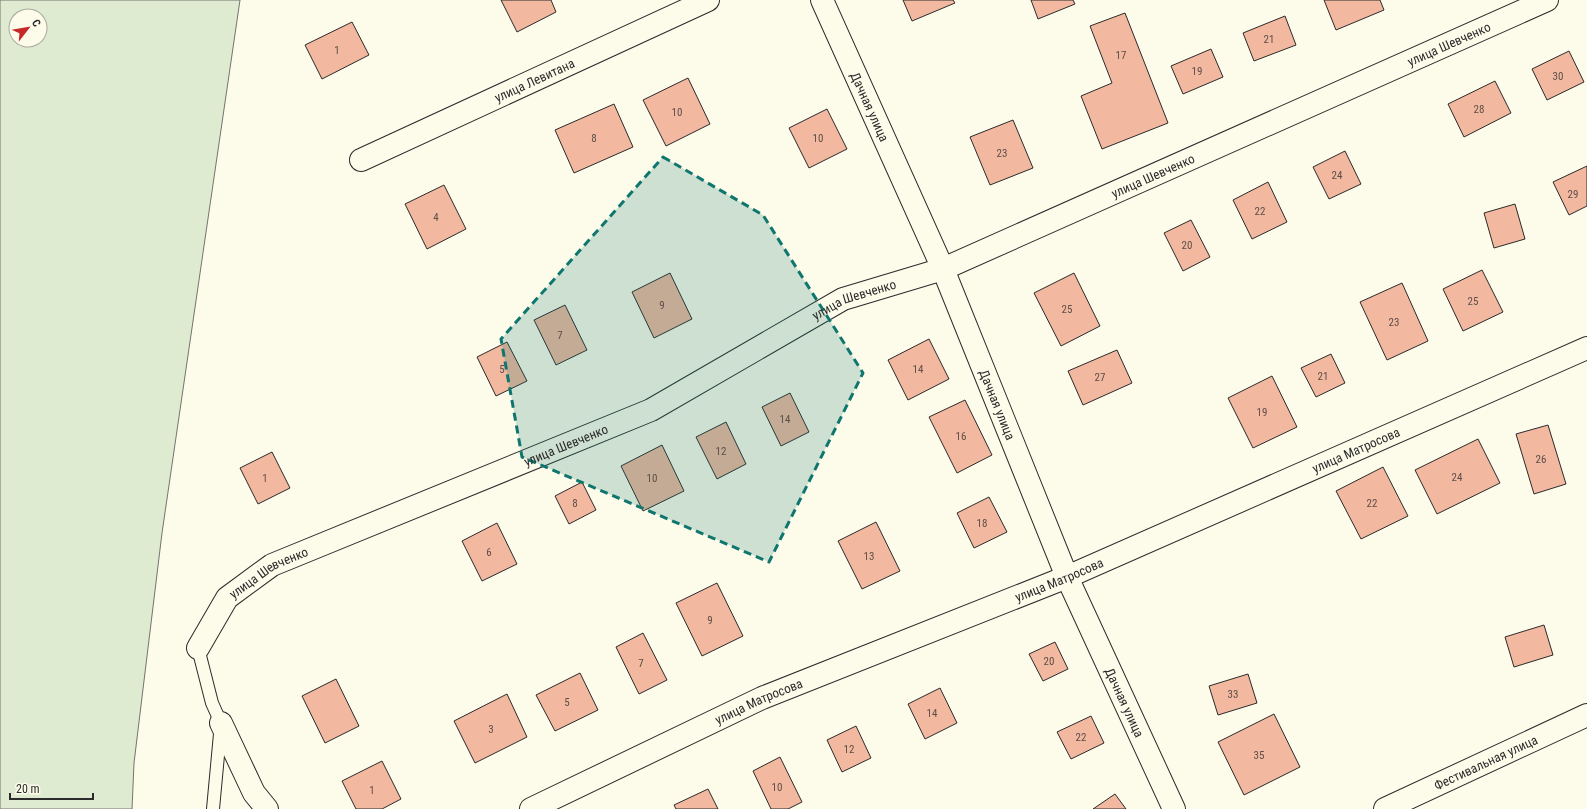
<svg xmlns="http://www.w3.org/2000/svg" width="1587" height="809" viewBox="0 0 1587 809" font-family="'Roboto Condensed',sans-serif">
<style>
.green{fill:#deebd1;stroke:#74746e;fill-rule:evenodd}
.building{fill:#f2b8a0;stroke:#2b2b2b}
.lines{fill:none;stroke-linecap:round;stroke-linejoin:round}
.lane-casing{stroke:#2b2b2b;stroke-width:14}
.street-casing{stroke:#2b2b2b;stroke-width:24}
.lane{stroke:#fdfbea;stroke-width:12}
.street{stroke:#fdfbea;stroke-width:22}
.marked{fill:#0f766e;fill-opacity:0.2;stroke:#0f766e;stroke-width:3;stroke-dasharray:8 5;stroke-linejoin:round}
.labels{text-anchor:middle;stroke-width:3;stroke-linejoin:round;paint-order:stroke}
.number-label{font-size:11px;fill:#5d4e48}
.street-label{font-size:13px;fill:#2b2b2b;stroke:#fdfbea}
</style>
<rect width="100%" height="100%" fill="#fdfbea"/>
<!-- green -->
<path class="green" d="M0,0H240L162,533L134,763L132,809H0ZM16,16H40V40H16Z"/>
<!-- building -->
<g class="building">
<polygon points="501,0 551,0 556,12 517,32"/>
<polygon points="903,0 953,0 955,3 912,21"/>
<polygon points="1031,0 1073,0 1075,4 1038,19"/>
<polygon points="1324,0 1380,0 1384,10 1336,30"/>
<polygon points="1125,13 1168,123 1102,149 1081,96 1112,83 1090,26"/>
<polygon points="1285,16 1296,45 1254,61 1243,33"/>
<polygon points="352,22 369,55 322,79 305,45"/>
<polygon points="1211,49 1223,77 1183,94 1171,66"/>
<polygon points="1569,51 1584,82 1547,100 1532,69"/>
<polygon points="688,78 710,124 666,146 643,100"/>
<polygon points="1495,81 1511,113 1464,137 1448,104"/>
<polygon points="614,104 633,147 574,173 555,130"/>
<polygon points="827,109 847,149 809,168 789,128"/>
<polygon points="1013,120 1033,168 990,185 970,137"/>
<polygon points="1345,151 1361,184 1329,199 1313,167"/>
<polygon points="1587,166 1587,206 1569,215 1553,182"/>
<polygon points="1268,182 1287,222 1252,239 1233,200"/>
<polygon points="444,185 466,229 427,249 405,204"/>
<polygon points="1515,204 1525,239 1494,248 1484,213"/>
<polygon points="1191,220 1210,257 1183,271 1164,233"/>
<polygon points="1482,270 1503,312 1463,331 1443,289"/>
<polygon points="670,273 692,319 654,338 632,292"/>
<polygon points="1074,273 1100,326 1061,346 1034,293"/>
<polygon points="1402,283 1428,341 1387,360 1360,302"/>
<polygon points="565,305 587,350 556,365 534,320"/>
<polygon points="929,339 949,379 908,400 888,360"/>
<polygon points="507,342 527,381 496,396 477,357"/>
<polygon points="1117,350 1132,383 1083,405 1068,371"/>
<polygon points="1331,354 1345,383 1316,397 1301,368"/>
<polygon points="1272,376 1297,427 1253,448 1228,398"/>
<polygon points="790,393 809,432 781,446 762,407"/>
<polygon points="965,400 992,455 957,473 929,417"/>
<polygon points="726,422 746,464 717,479 696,437"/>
<polygon points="1548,425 1566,484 1534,494 1516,434"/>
<polygon points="1478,439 1500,483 1437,514 1415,470"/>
<polygon points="662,445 684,491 643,511 621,466"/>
<polygon points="272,452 290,488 258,504 240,468"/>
<polygon points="1383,467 1408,516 1361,539 1336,491"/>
<polygon points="582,482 596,510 569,524 555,496"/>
<polygon points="989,497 1007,532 974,548 957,513"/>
<polygon points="876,522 900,571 862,589 838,541"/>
<polygon points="497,523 517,564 482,581 462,541"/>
<polygon points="717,583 743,636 702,656 676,603"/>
<polygon points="1544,625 1553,655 1514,667 1505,637"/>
<polygon points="643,633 667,680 639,694 616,647"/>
<polygon points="1055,642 1068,669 1043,681 1029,654"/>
<polygon points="580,673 598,710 555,731 536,695"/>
<polygon points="1248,674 1257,703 1218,715 1209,686"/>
<polygon points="336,679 359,726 325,743 302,696"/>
<polygon points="940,688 957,723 925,739 908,704"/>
<polygon points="507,694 527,737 475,763 454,721"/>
<polygon points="1274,714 1300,767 1244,795 1218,742"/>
<polygon points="1091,716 1104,743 1071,759 1057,732"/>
<polygon points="856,726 871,758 842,772 827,740"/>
<polygon points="780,757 802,802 788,809 771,809 753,771"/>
<polygon points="382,761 401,799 382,809 356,809 342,781"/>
<polygon points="708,789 718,809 676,809 674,805"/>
<polygon points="1115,794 1126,809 1093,809"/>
</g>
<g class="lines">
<!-- lane casing -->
<g class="lane-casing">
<polyline id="lane" points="198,648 212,703 221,723 213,809"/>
</g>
<!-- street casing -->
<g class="street-casing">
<g id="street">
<path id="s1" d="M822,0L943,269L1067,577L1174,809"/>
<path id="s2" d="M361,160L708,0"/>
<path id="s3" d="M198,648L227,598L272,565L651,410L843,299L943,269L1547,0"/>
<polyline points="221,723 254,793 267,809"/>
<path id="s4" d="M531,809L762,698L1067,577L1587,348"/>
<path id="s5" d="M1385,809L1587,715"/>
</g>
</g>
<!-- lane -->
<use href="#lane" class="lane"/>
<!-- street -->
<use href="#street" class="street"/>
</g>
<!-- marked area -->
<path class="marked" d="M663,157L763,215L863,373L769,562L522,457L501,339Z"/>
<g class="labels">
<!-- number labels -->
<g class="number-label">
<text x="1269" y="43">21</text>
<text x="337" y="54">1</text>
<text x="1121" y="59">17</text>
<text x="1197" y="75">19</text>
<text x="1558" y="80">30</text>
<text x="1479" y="113">28</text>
<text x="677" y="116">10</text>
<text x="594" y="142">8</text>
<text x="818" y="142">10</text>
<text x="1002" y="157">23</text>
<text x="1337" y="179">24</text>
<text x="1573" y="198">29</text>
<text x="1260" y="215">22</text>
<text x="436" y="221">4</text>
<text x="1187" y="249">20</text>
<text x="1473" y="305">25</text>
<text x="662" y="309">9</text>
<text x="1067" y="313">25</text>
<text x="1394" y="326">23</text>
<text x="560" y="339">7</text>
<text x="502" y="373">5</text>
<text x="918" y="373">14</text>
<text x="1323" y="380">21</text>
<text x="1100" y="381">27</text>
<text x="1262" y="416">19</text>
<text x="785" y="423">14</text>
<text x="961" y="440">16</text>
<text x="721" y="455">12</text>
<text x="1541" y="463">26</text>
<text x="1457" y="481">24</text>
<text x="265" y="482">1</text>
<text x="652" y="482">10</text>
<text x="575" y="507">8</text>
<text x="1372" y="507">22</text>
<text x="982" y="527">18</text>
<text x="489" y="556">6</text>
<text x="869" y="560">13</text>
<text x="710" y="624">9</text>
<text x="1049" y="665">20</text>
<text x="641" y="667">7</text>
<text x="1233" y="698">33</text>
<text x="567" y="706">5</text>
<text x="932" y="717">14</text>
<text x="491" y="733">3</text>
<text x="1081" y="741">22</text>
<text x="849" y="753">12</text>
<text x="1259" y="759">35</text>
<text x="777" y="791">10</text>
<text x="372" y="794">1</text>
</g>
<!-- street labels -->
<g class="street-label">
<text dy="5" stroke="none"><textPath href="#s3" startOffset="1403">улица Шевченко</textPath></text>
<text dy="5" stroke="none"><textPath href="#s2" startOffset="191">улица Левитана</textPath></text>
<text dy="5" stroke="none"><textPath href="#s1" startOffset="117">Дачная улица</textPath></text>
<text dy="5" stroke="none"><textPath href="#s3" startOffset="1079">улица Шевченко</textPath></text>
<text dy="5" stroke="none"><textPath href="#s3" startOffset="755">улица Шевченко</textPath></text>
<text dy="5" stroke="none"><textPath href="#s1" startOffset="441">Дачная улица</textPath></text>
<text dy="5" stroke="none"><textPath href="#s3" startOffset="431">улица Шевченко</textPath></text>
<text dy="5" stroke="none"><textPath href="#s4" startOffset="900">улица Матросова</textPath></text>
<text dy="5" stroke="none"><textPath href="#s3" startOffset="107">улица Шевченко</textPath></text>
<text dy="5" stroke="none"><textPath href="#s4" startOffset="576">улица Матросова</textPath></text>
<text dy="5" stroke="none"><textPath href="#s4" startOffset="252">улица Матросова</textPath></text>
<text dy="5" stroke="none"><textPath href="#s1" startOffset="765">Дачная улица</textPath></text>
<text dy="5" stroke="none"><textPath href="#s5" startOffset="111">Фестивальная улица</textPath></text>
</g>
</g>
<!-- north arrow -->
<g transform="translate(28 28) rotate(59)"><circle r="19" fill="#fdfbea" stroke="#a9a89e"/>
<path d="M0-3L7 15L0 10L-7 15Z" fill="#c62828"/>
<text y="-6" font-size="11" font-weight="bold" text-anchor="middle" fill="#2b2b2b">С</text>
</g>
<!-- scale -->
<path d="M10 793v6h83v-6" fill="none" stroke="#2b2b2b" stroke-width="2"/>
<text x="16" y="793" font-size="12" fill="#2b2b2b" stroke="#fdfbea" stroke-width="3" paint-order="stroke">20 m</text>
</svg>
